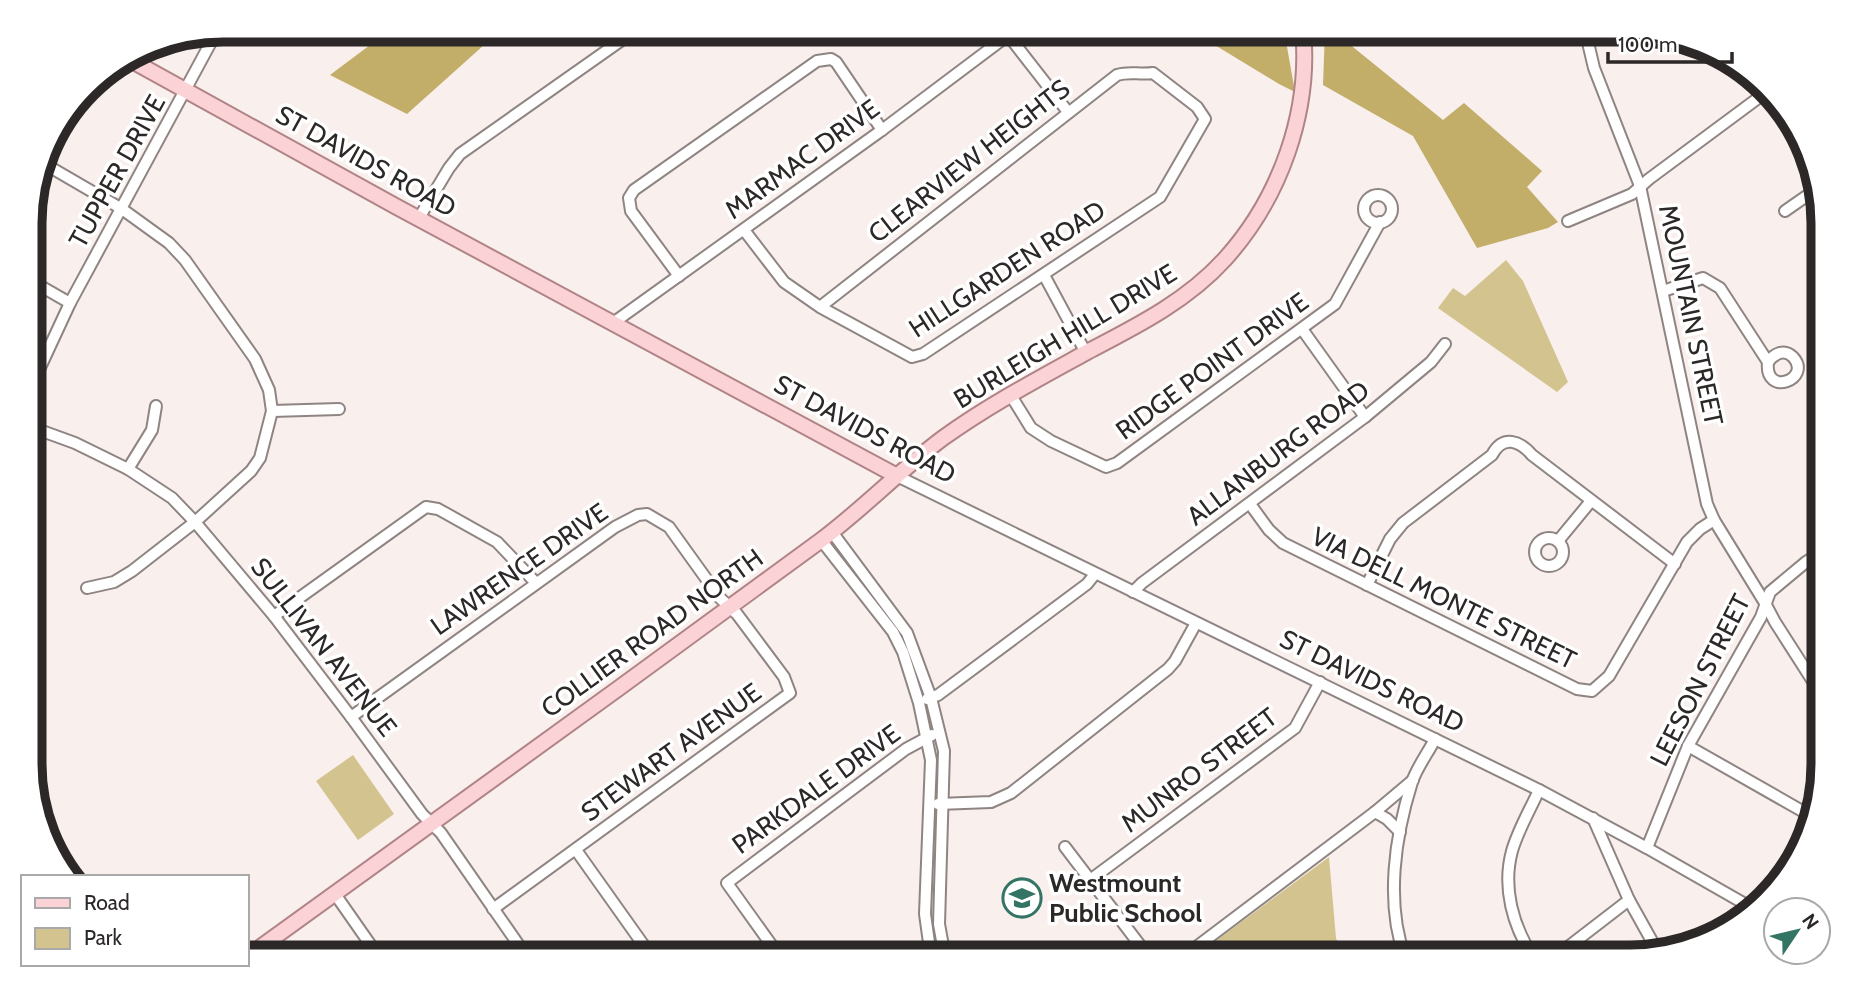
<svg xmlns="http://www.w3.org/2000/svg" width="1853" height="987" viewBox="0 0 1853 987" font-family="Cabin,sans-serif">
<style>
.green{fill:#d3c48f}
.forest{fill:#c2ae69}
.lines{fill:none;stroke-linecap:round;stroke-linejoin:round}
.stream{stroke:#c281a5;stroke-width:2.5}
.minor-casing{stroke:#8e8582;stroke-width:14}
.major-casing{stroke:#b08487;stroke-width:18}
.minor{stroke:#fff;stroke-width:10}
.major{stroke:#fbd3d6;stroke-width:14}
.labels{text-anchor:middle;stroke-width:7;stroke-linejoin:round;paint-order:stroke}
.street-label{font-size:26px;fill:#2b2827;stroke:#fff}
.poi-label{font-size:26px;font-weight:bold;fill:#2b2827;stroke:#fff;text-anchor:start}
.rim{fill:none;stroke:#2b2827;stroke-width:9}
</style>
<rect width="100%" height="100%" fill="#f9efec"/>
<!-- green -->
<g class="green">
<polygon points="1506,260 1523,281 1568,382 1557,392 1438,308 1453,288 1465,296"/>
<polygon points="353,755 394,814 358,840 316,781"/>
<polygon points="1329,857 1336,938 1343,957 1194,957"/>
</g>
<!-- forest -->
<g class="forest">
<polygon points="390,30 505,30 484,45 407,114 330,75"/>
<polygon points="1190,30 1284,30 1295,92 1279,84"/>
<polygon points="1325,30 1332,30 1443,120 1464,103 1542,171 1527,187 1558,222 1548,228 1477,248 1413,136 1323,85"/>
</g>
<g class="lines">
<!-- stream -->
<polyline class="stream" points="449,34 461,30"/>
<!-- minor casing -->
<g class="minor-casing">
<g id="minor">
<polyline points="1585,30 1594,68 1640,186 1707,504 1714,520 1765,603 1775,622 1823,697"/>
<polyline points="1008,35 1068,112"/>
<polyline points="43,163 122,209 169,243 185,260 255,359 269,390 272,411 260,458 251,471 195,522 132,571 114,582 87,588"/>
<circle cx="1378" cy="209" r="14"/>
<polyline points="1785,211 1818,188"/>
<polyline points="419,218 449,168 460,154 636,30"/>
<polyline points="1568,221 1632,194 1649,179 1765,93"/>
<path d="M744,230L784,282L820,307L912,357L923,354L1160,197L1205,119L1197,107L1153,73C1139,75 1130,71 1117,75L820,307"/>
<polyline points="1044,275 1086,353"/>
<polyline points="679,276 631,211 629,198 634,190 817,61 831,59 836,62 882,130"/>
<polyline points="30,280 70,303"/>
<path d="M1663,291L1703,278L1720,288L1768,362C1764,398 1813,379 1793,357C1784,348 1774,354 1768,362"/>
<polyline points="613,323 882,130 1015,30"/>
<polyline points="1302,329 1365,417"/>
<polyline points="31,387 70,303 217,31"/>
<polyline points="1010,394 1031,428 1051,441 1106,467 1117,463 1335,304 1380,222"/>
<polyline points="272,411 339,409"/>
<polyline points="31,427 75,443 128,469 172,498 195,522 274,616 351,717 422,814 441,833 527,957"/>
<polyline points="128,469 152,430 156,406"/>
<polyline points="897,476 1539,790 1647,848 1752,908"/>
<polyline points="1250,504 1269,530 1283,543 1577,689 1592,691 1609,676 1687,542 1700,529 1714,520"/>
<polyline points="832,532 907,633 931,698 944,751 939,924 945,957"/>
<circle cx="1549" cy="552" r="14"/>
<polyline points="821,540 893,632 903,652 919,703 931,760 925,914 931,957"/>
<polyline points="1558,541 1591,501"/>
<path d="M1367,585L1390,539L1403,523L1492,455C1503,434 1520,441 1532,455L1675,564"/>
<polyline points="1133,592 1142,583 1365,417 1431,362 1445,344"/>
<polyline points="274,616 426,507 438,509 497,542 536,583"/>
<polyline points="927,699 938,695 1087,584 1095,574"/>
<polyline points="351,717 615,527 638,515 647,514 669,527 720,598 737,614 784,677 790,693 493,909"/>
<polyline points="1688,746 1811,816"/>
<polyline points="938,804 991,802 1011,793 1168,669 1175,661 1196,623"/>
<polyline points="1375,812 1387,819 1400,832"/>
<polyline points="1593,818 1629,900 1658,952"/>
<polyline points="1065,847 1149,957"/>
<polyline points="1647,848 1688,746 1761,617 1770,592 1806,562 1814,557 1823,559"/>
<polyline points="576,850 652,957"/>
<polyline points="1090,880 1295,728 1320,682"/>
<polyline points="335,894 379,957"/>
<polyline points="780,957 727,883 906,749 932,735"/>
<polyline points="1183,957 1375,812 1413,780"/>
<path d="M1405,957C1385,903 1395,836 1412,782C1417,767 1428,753 1435,739"/>
<path d="M1533,957C1513,926 1502,888 1512,851C1518,830 1530,810 1539,790"/>
<polyline points="1555,957 1629,900"/>
</g>
</g>
<!-- major casing -->
<g class="major-casing">
<g id="major">
<polyline points="127,58 397,207 897,476"/>
<path d="M247,957C438,819 630,681 820,541C863,509 900,470 943,438C989,405 1038,379 1087,352C1137,326 1187,301 1225,259C1280,198 1311,112 1303,30"/>
</g>
</g>
<!-- minor -->
<use href="#minor" class="minor"/>
<!-- major -->
<use href="#major" class="major"/>
</g>
<!-- icons -->
<defs>
<g id="school-ring" transform="scale(2.0125)"><circle r="9.5" fill="#fff" stroke="#337464" stroke-width="1.5"/><path d="M0-5L7-2L0 1L-7-2ZM-4 1L0 2.5L4 1V4Q0 6-4 4Z" fill="#337464"/></g>
</defs>
<g fill-rule="evenodd">
<use href="#school-ring" x="1022" y="898"/>
</g>
<g class="labels">
<!-- street labels -->
<g class="street-label">
<text transform="translate(802 159) rotate(-36)" y="9">MARMAC DRIVE</text>
<text transform="translate(366 161) rotate(29)" y="9">ST DAVIDS ROAD</text>
<text transform="translate(969 161) rotate(-38)" y="9">CLEARVIEW HEIGHTS</text>
<text transform="translate(117 171) rotate(-61)" y="9">TUPPER DRIVE</text>
<text transform="translate(1007 269) rotate(-33)" y="9">HILLGARDEN ROAD</text>
<text transform="translate(1691 315) rotate(78)" y="9">MOUNTAIN STREET</text>
<text transform="translate(1065 336) rotate(-31)" y="9">BURLEIGH HILL DRIVE</text>
<text transform="translate(1212 366) rotate(-36)" y="9">RIDGE POINT DRIVE</text>
<text transform="translate(865 429) rotate(28)" y="9">ST DAVIDS ROAD</text>
<text transform="translate(1278 453) rotate(-37)" y="9">ALLANBURG ROAD</text>
<text transform="translate(519 569) rotate(-35)" y="9">LAWRENCE DRIVE</text>
<text transform="translate(1444 598) rotate(26)" y="9">VIA DELL MONTE STREET</text>
<text transform="translate(652 633) rotate(-36)" y="9">COLLIER ROAD NORTH</text>
<text transform="translate(324 647) rotate(52)" y="9">SULLIVAN AVENUE</text>
<text transform="translate(1700 680) rotate(-63)" y="9">LEESON STREET</text>
<text transform="translate(1372 681) rotate(26)" y="9">ST DAVIDS ROAD</text>
<text transform="translate(671 752) rotate(-36)" y="9">STEWART AVENUE</text>
<text transform="translate(1199 770) rotate(-37)" y="9">MUNRO STREET</text>
<text transform="translate(816 789) rotate(-36)" y="9">PARKDALE DRIVE</text>
</g>
<!-- poi labels -->
<g class="poi-label">
<text x="1049" y="892">Westmount<tspan x="1049" dy="30">Public School</tspan></text>
</g>
</g>
<!-- crop -->
<path d="M0 0H1853V987H0ZM223 42H1630A181 181 0 0 1 1811 223V764A181 181 0 0 1 1630 945H223A181 181 0 0 1 42 764V223A181 181 0 0 1 223 42Z" fill="#fff" fill-rule="evenodd"/>
<path class="rim" d="M223 42H1630A181 181 0 0 1 1811 223V764A181 181 0 0 1 1630 945H223A181 181 0 0 1 42 764V223A181 181 0 0 1 223 42Z"/>
<!-- legend -->
<rect x="21" y="875" width="228" height="91" fill="#ffffff" stroke="#aaa9a9" stroke-width="2"/>
<rect x="35" y="898" width="35" height="10" fill="#fbd3d6" stroke="#aaa9a9" stroke-width="2"/>
<text x="84" y="910" font-size="21" fill="#2b2827">Road</text>
<rect x="35" y="928" width="35" height="21" fill="#d3c48f" stroke="#aaa9a9" stroke-width="2"/>
<text x="84" y="945" font-size="21" fill="#2b2827">Park</text>
<!-- north arrow -->
<g transform="translate(1797 931) rotate(55)"><circle r="33" fill="#ffffff" stroke="#aaa9a9" stroke-width="2"/>
<path d="M0-5L12 26L0 18L-12 26Z" fill="#337464"/>
<text y="-10" font-size="19" font-weight="bold" text-anchor="middle" fill="#2b2827">N</text>
</g>
<!-- scale -->
<path d="M1608 52v10h124v-10" fill="none" stroke="#2b2827" stroke-width="3.5"/>
<text x="1618" y="52" font-size="21" fill="#2b2827" stroke="#ffffff" stroke-width="5" paint-order="stroke">100 m</text>
</svg>
